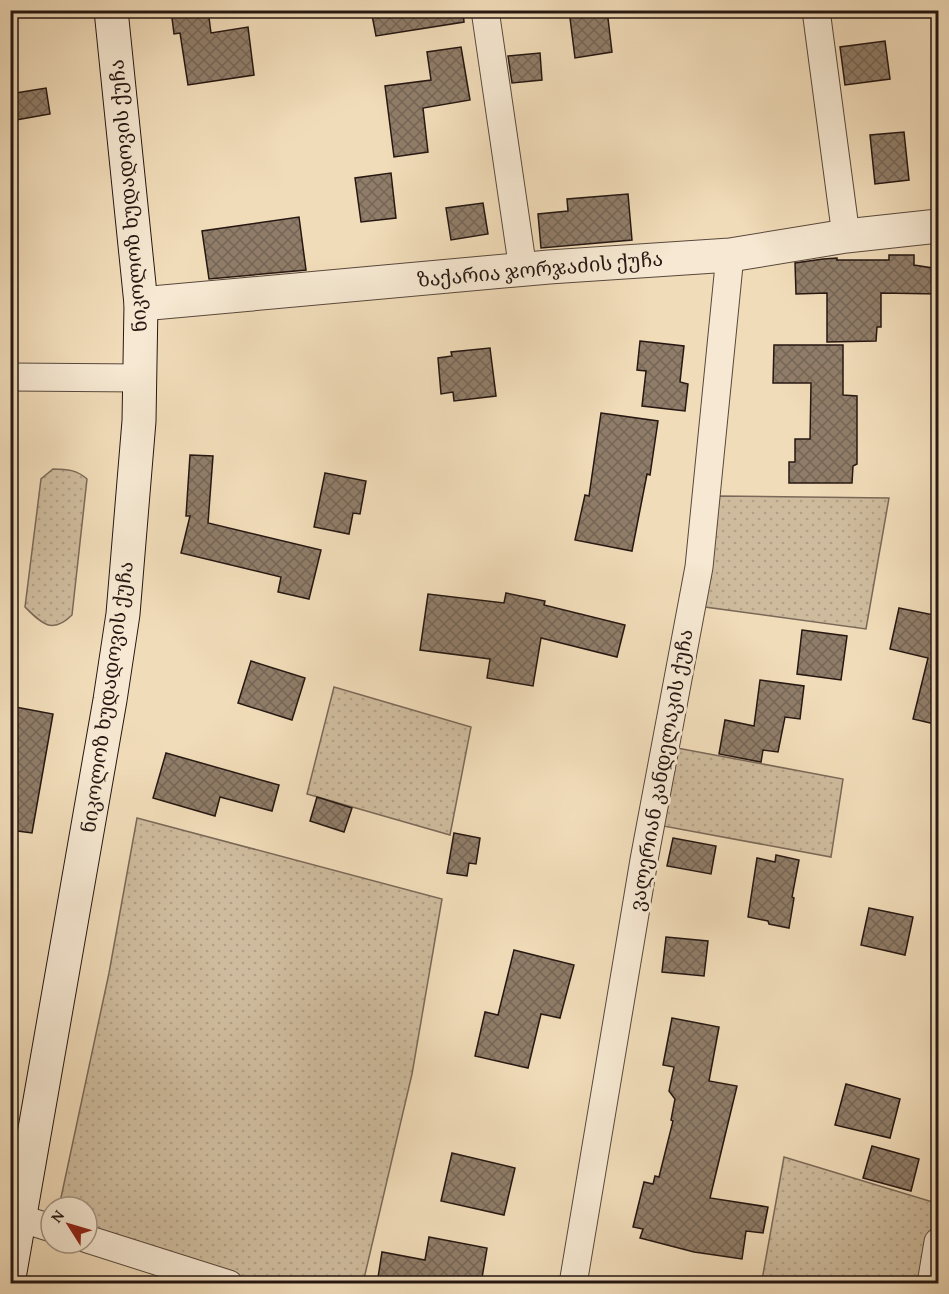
<svg xmlns="http://www.w3.org/2000/svg" width="949" height="1294" viewBox="0 0 949 1294" font-family="'Gentium Book Plus','Noto Serif Georgian',serif">
<style>
.grass{fill:url(#grass-dots);stroke:#7a6958;stroke-width:1.5}
.building{fill:url(#building-cross-hatch);stroke:#261712;stroke-width:1.5}
.lines{fill:none;stroke-linecap:round;stroke-linejoin:round}
.minor-casing{stroke:#59483c;stroke-width:29}
.tertiary-casing{stroke:#59483c;stroke-width:35}
.secondary-casing{stroke:#261712;stroke-width:35}
.minor{stroke:#f6e8d2;stroke-width:27}
.tertiary{stroke:#f6e8d2;stroke-width:33}
.secondary{stroke:#f6e8d2;stroke-width:33}
.labels{text-anchor:middle;stroke-width:6;stroke-linejoin:round;paint-order:stroke}
.street-label{font-size:20px;fill:#261712;stroke:#f6e8d2}
</style>
<defs>
<pattern id="grass-dots" width="8" height="8" patternUnits="userSpaceOnUse" patternTransform="scale(1.5)"><rect width="8" height="8" fill="#cebb9d"/><path d="M2 2h.1M6 6h.1" fill="none" stroke="#b1a086" stroke-width="1.8" stroke-linecap="round"/></pattern>
<pattern id="building-cross-hatch" width="8" height="8" patternUnits="userSpaceOnUse" patternTransform="scale(1.5)"><rect width="8" height="8" fill="#907d69"/><path d="M0 0l8 8M0 8l8-8" fill="none" stroke="#756555"/></pattern>
</defs>
<rect width="100%" height="100%" fill="#f1dcb9"/>
<filter id="stains"><feTurbulence type="fractalNoise" baseFrequency=".00333" numOctaves="4"/><feColorMatrix values="0 0 0 0 .2 0 0 0 0 .09 0 0 0 0 .02 0 0 0 .5 -.17"/></filter>
<radialGradient id="worn" r=".72"><stop offset=".6" stop-color="#630" stop-opacity="0"/><stop offset="1" stop-color="#630" stop-opacity=".3"/></radialGradient>
<!-- grass -->
<g class="grass">
<path d="M53,469C67,469 77,470 87,479L72,615C52,635 41,623 25,607L41,479Z"/>
<polygon points="719,496 889,498 866,629 705,607"/>
<polygon points="334,687 471,727 450,835 307,794"/>
<polygon points="677,748 843,779 831,857 663,826"/>
<polygon points="137,818 442,899 412,1074 363,1283 257,1283 87,1228 87,1207 59,1207 109,973"/>
<polygon points="784,1157 936,1203 922,1283 776,1284 762,1280"/>
</g>
<!-- building -->
<g class="building">
<polygon points="171,10 208,10 211,33 248,27 254,75 188,85 180,33 174,34"/>
<polygon points="371,10 463,10 464,22 376,36"/>
<polygon points="569,10 607,10 612,52 575,58"/>
<polygon points="885,41 890,79 845,85 840,47"/>
<polygon points="461,47 470,100 423,108 428,152 394,157 385,86 431,80 427,52"/>
<polygon points="540,53 542,80 512,83 508,56"/>
<polygon points="46,88 50,114 10,121 10,94"/>
<polygon points="904,132 909,180 875,184 870,135"/>
<polygon points="391,173 396,218 361,222 355,178"/>
<polygon points="628,194 632,240 541,248 538,214 568,211 567,199"/>
<polygon points="483,203 488,234 451,240 446,208"/>
<polygon points="299,217 306,270 209,279 202,231"/>
<polygon points="889,255 914,255 914,265 939,269 939,294 881,293 881,327 877,327 876,341 827,342 827,293 796,294 795,263 823,259 837,258 837,260 889,260"/>
<polygon points="640,341 684,346 680,382 688,384 685,411 642,406 646,371 637,370"/>
<polygon points="774,345 843,345 843,395 857,396 857,464 853,466 852,483 789,483 789,462 795,462 795,439 810,439 811,383 773,383"/>
<polygon points="490,348 496,396 454,401 453,392 441,394 438,358 452,356 451,352"/>
<polygon points="601,413 658,421 650,475 647,474 632,551 575,540 585,495 589,496"/>
<polygon points="190,455 213,456 208,523 321,550 309,599 278,592 281,577 181,553 190,516 186,516"/>
<polygon points="325,473 366,481 360,514 353,513 349,534 314,527"/>
<polygon points="506,593 545,601 544,605 625,625 617,657 541,638 533,686 487,678 490,659 420,650 428,594 504,603"/>
<polygon points="899,608 939,616 939,638 936,648 939,648 939,725 913,719 928,658 890,649"/>
<polygon points="802,630 847,636 841,680 797,674"/>
<polygon points="251,661 305,678 292,720 238,703"/>
<polygon points="760,680 804,686 800,719 785,717 778,752 763,750 761,762 719,754 725,720 754,726"/>
<polygon points="10,706 53,714 32,833 10,830"/>
<polygon points="166,753 279,785 272,811 220,797 215,816 153,798"/>
<polygon points="317,797 352,808 344,832 310,821"/>
<polygon points="454,833 480,838 476,864 469,863 467,876 447,873"/>
<polygon points="673,838 716,846 711,874 667,866"/>
<polygon points="776,855 799,860 792,897 794,898 789,928 769,924 768,921 748,917 757,858 775,862"/>
<polygon points="869,908 913,917 905,955 861,945"/>
<polygon points="666,937 708,941 704,976 662,972"/>
<polygon points="514,950 574,965 560,1018 541,1014 528,1068 475,1056 485,1012 498,1015"/>
<polygon points="672,1018 719,1027 709,1081 737,1086 710,1198 768,1207 763,1233 746,1231 742,1259 694,1252 640,1238 643,1229 633,1227 644,1182 653,1184 655,1176 659,1177 673,1121 671,1120 675,1099 669,1091 674,1067 663,1065"/>
<polygon points="846,1084 900,1099 890,1138 835,1125"/>
<polygon points="872,1146 919,1159 911,1191 863,1178"/>
<polygon points="452,1153 515,1168 504,1215 441,1201"/>
<polygon points="429,1237 487,1248 481,1284 377,1284 382,1252 425,1260"/>
</g>
<g class="lines">
<!-- minor casing -->
<g class="minor-casing">
<g id="minor">
<polyline points="485,10 523,270"/>
<polyline points="816,10 846,236"/>
<polyline points="10,377 141,378"/>
<polyline points="10,1215 51,1228"/>
<polyline points="87,1239 229,1284"/>
<polyline points="573,1284 644,860 699,567 730,255"/>
<polyline points="931,1284 938,1242"/>
</g>
</g>
<!-- tertiary casing -->
<g class="tertiary-casing">
<polyline id="tertiary" points="141,304 549,267 730,255 846,236 938,226"/>
</g>
<!-- secondary casing -->
<g class="secondary-casing">
<polyline id="secondary" points="10,1272 110,700 123,614 139,421 141,304 111,10"/>
</g>
<!-- minor -->
<use href="#minor" class="minor"/>
<!-- tertiary -->
<use href="#tertiary" class="tertiary"/>
<!-- secondary -->
<use href="#secondary" class="secondary"/>
</g>
<g class="labels">
<!-- street labels -->
<g class="street-label">
<text transform="translate(128 196) rotate(-95)" y="7">ნიკოლოზ ხუდადოვის ქუჩა</text>
<text transform="translate(540 269) rotate(-5)" y="7">ზაქარია ჯორჯაძის ქუჩა</text>
<text transform="translate(107 697) rotate(-82)" y="7">ნიკოლოზ ხუდადოვის ქუჩა</text>
<text transform="translate(661 770) rotate(-80)" y="7">ვალერიან კანდელაკის ქუჩა</text>
</g>
</g>
<!-- margin -->
<rect width="949" height="1294" fill="none" stroke="#f1dcb9" stroke-width="36"/>
<rect x="12" y="12" width="925" height="1270" fill="none" stroke="#261712" stroke-width="3"/>
<rect x="18" y="18" width="913" height="1258" fill="none" stroke="#261712" stroke-width="1.5"/>
<!-- north arrow -->
<g transform="translate(69 1225) rotate(307)"><circle r="28" fill="#f6e8d2" stroke="#a39485" stroke-width="1.5"/>
<path d="M0-4.5L10 22L0 15L-10 22Z" fill="#8f2418"/>
<text y="-9" font-size="16" font-weight="bold" text-anchor="middle" fill="#261712">N</text>
</g>
<rect width="100%" height="100%" filter="url(#stains)"/>
<rect width="100%" height="100%" fill="url(#worn)"/>
</svg>
